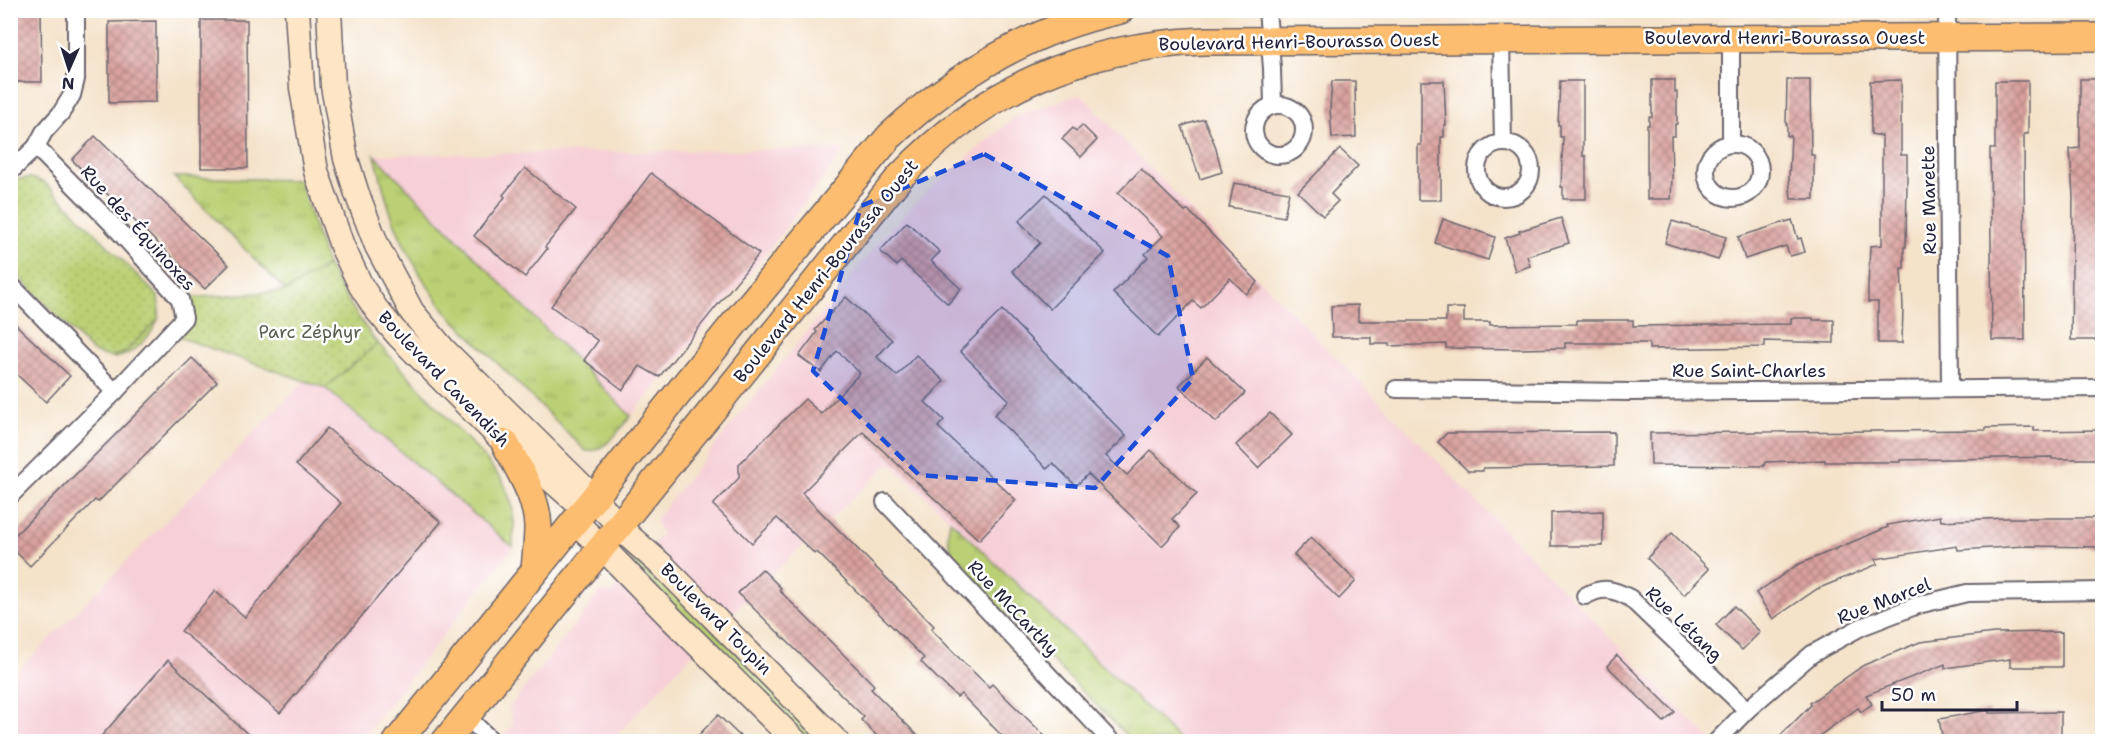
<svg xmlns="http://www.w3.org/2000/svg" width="2113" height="752" viewBox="0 0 2113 752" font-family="'Shantell Sans',sans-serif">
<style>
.built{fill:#f6cfd7}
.grass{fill:url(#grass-tufts);stroke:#6e7958;stroke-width:1.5}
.park{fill:url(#park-dots);stroke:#6e7958;stroke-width:1.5}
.building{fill:url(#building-cross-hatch)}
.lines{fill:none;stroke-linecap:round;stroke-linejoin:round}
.street-casing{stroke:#6c656d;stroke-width:20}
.secondary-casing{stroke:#6c656d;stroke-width:27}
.primary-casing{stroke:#6c656d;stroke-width:30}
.street{stroke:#fff;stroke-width:16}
.secondary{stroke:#fee5c5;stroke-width:24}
.primary{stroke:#fcbd6f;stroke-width:27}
.marked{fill:#1d4ed8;fill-opacity:0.2;stroke:#1d4ed8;stroke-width:4.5;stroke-dasharray:12 8;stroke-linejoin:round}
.labels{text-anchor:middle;stroke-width:5;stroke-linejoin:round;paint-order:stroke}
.street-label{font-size:18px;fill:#22223b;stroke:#fff}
.park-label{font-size:18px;fill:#585f4f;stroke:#fff}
</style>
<defs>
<pattern id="grass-tufts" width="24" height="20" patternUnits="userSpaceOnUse" patternTransform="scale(1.5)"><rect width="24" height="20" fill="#bbd074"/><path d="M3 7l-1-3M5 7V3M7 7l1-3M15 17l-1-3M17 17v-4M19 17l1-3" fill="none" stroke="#a0b265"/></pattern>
<pattern id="park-dots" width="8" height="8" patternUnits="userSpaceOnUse" patternTransform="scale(1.5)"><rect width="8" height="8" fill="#bbd074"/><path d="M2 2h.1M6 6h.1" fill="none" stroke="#a0b265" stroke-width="1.8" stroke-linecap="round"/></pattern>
<pattern id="building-cross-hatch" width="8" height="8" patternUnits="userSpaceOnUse" patternTransform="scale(1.5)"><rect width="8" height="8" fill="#d9a19e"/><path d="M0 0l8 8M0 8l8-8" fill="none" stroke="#b08382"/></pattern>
</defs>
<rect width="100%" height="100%" fill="#fff"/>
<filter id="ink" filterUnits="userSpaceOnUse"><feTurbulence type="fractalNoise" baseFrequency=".0167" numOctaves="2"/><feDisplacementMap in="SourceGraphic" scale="12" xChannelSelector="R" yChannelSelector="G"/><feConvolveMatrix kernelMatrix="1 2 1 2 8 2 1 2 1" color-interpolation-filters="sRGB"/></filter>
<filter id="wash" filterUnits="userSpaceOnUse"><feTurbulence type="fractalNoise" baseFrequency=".008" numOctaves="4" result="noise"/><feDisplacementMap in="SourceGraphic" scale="24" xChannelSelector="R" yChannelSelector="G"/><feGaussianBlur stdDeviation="1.35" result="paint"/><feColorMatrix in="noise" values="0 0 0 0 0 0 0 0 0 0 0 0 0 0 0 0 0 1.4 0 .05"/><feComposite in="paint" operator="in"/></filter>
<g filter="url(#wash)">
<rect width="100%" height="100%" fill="#f4e2c9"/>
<!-- built -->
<g class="built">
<polygon points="1081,94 1144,162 1712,741 1181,741 890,463 719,625 611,741 497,742 513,725 509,708 600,592 612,593 662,534 655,520 878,243 922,196 1016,116"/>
<polygon points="845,149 766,254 631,416 375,155"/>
<polygon points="305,381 325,388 513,547 360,741 11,742 11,678"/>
</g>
<!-- grass -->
<g class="grass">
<path d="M375,155L631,416C619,430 606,452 586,451L447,313C424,283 403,249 391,213C384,194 380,174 375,155Z"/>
<polygon points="174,177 299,180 327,265 286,291"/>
<path d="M140,310L159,313C157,333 133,356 114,358L110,340Z"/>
<polygon points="376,341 481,454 503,481 512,505 514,523 513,547 325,388"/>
<path d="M950,520L1181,741H1132L957,565C949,547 946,540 950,520Z"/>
<polygon points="627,552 634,554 828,741 805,741 626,557"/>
</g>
<!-- park -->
<g class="park">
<polygon points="31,178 45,183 158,296 159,308 158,320 124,353 110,357 93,352 11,269 11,186 18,179"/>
<polygon points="327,265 350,304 377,344 325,388 181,338 187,298 286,291"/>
</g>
<g id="blocks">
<!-- building -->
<g class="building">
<polygon points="10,10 41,10 42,82 10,82"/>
<polygon points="201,20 247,20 248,168 201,168"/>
<polygon points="156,21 156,102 109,103 109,22"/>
<polygon points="2080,79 2103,79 2103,340 2071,340 2073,197 2070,149 2080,148"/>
<polygon points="1652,80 1675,80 1675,92 1677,92 1677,124 1675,124 1675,136 1671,136 1672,177 1671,199 1647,199 1647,125 1649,125 1649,117 1652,117"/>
<polygon points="1787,80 1810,80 1811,155 1814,155 1814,199 1791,199 1789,177 1791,136 1787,136 1787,124 1786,124"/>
<polygon points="1901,80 1901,155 1907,155 1907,177 1906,247 1904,247 1904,268 1901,268 1903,307 1902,343 1878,343 1878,302 1868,302 1868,287 1870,246 1882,245 1882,136 1871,134 1870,81"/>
<polygon points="1332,81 1355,81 1356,137 1332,138 1330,109"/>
<polygon points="1421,81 1444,81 1446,125 1444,125 1444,137 1441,137 1441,200 1418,200 1418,145 1421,145"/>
<polygon points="1560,81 1583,81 1583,156 1586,156 1586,199 1563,199 1563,187 1561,187 1563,137 1560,137 1560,125 1558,125"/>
<polygon points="1995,81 2028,81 2028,134 2024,134 2025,340 1992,340 1990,149 1995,149"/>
<polygon points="1204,119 1215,145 1222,172 1200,179 1182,126"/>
<polygon points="1082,125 1097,140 1081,157 1062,139 1073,128 1076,131"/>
<polygon points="95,136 229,265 205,289 72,160"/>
<polygon points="1340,149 1358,166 1331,194 1338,201 1323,216 1298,192"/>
<polygon points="525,168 576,209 545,247 547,249 525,277 474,236 505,197 503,195"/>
<polygon points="1141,169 1185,212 1188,210 1258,282 1246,294 1230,278 1201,308 1193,301 1158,337 1113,293 1148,257 1145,254 1163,236 1118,193"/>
<polygon points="651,173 759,254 659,377 640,366 623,390 584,360 598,341 551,306"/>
<polygon points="1234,183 1289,192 1284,217 1229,207"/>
<polygon points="1046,194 1105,253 1050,309 1012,271 1040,243 1019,221"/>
<polygon points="1561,218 1569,243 1527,256 1530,266 1515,271 1505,238 1520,233 1519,231"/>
<polygon points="1443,219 1495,237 1488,260 1435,243"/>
<polygon points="1792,220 1798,239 1801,238 1805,252 1790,256 1786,246 1745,259 1738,237"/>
<polygon points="1672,221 1726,237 1718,260 1665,243"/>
<polygon points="907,222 940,252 931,261 961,289 948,304 901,261 897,266 880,251"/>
<polygon points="846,297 892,340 877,357 897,376 916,355 944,381 925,402 944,420 938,427 1016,500 979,540 863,432 802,493 934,626 931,629 960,659 989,687 992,684 1050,741 1007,741 961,694 957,697 939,680 921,662 924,658 817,552 815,554 777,518 752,543 713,505 739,478 739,464 805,399 821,414 860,373 837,351 821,372 799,356 817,332 815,330"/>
<polygon points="1358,305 1358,321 1446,321 1446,308 1464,308 1464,322 1490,322 1490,325 1577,324 1577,320 1633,320 1633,326 1791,324 1791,318 1813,318 1813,320 1834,320 1834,343 1765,341 1765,347 1649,349 1649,343 1565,343 1565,348 1520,349 1446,348 1446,344 1389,346 1389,344 1371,344 1371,337 1332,337 1331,306"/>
<polygon points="1002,310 1126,436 1106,456 1127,475 1151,450 1197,494 1172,519 1180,527 1162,546 1088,474 1076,486 1053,463 1047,469 994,415 1009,400 960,351"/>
<polygon points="10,319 70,376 46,402 10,368"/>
<polygon points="1207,357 1245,393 1216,422 1179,386"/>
<polygon points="192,358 217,382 98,502 95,500 30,566 10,546 10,540"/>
<polygon points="1270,413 1292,435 1258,468 1236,445"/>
<polygon points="2034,427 2034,431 2102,430 2102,459 2052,459 2052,457 1900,460 1900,462 1825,462 1825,460 1765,462 1764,466 1651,465 1650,433 1986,430 1986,428"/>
<polygon points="327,428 441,522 280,713 181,631 215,591 245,617 341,503 296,465"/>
<polygon points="1614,432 1614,466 1483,468 1483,471 1468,471 1438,442 1447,433"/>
<polygon points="1603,511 1603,546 1551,546 1551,513"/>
<polygon points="1940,516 1941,521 2006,518 2103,518 2103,547 2025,546 1958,550 1957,546 1875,559 1878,564 1817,589 1773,619 1756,593 1797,565 1888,527 1887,525"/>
<polygon points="1672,533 1709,569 1684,595 1647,558"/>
<polygon points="1311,537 1356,581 1339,599 1294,555"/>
<polygon points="762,569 781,588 779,590 874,685 871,689 923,741 882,741 861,720 864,717 738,593"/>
<polygon points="1734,606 1760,632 1742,650 1716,625"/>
<polygon points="2062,632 2062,667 2010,667 2010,659 1945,668 1945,664 1866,695 1872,704 1861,712 1858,708 1812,741 1775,741 1811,705 1810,703 1864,665 1920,642 1994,633"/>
<polygon points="1617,655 1675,712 1664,722 1607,666"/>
<polygon points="168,660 255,741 97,741"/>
<polygon points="1988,710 1989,713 2061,712 2061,741 1943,741 1939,719"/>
<polygon points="718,715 745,741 693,741"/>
</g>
</g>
</g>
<g filter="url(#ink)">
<use href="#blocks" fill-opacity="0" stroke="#6c656d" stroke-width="1.5"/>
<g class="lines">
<!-- street casing -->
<g class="street-casing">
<g id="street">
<polyline points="1267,10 1272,68 1273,105"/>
<polyline points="1947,10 1950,389"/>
<polyline points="1501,39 1503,143"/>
<circle cx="1279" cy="130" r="25"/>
<polyline points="1731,143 1731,39"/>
<circle cx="1504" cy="170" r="27"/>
<circle cx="1733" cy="171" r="27"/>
<polyline points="10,172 36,147 44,132 61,113 72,95 76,79 76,10"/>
<polyline points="10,284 115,392"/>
<polyline points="1396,389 1630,392 2102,388"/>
<polyline points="10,496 115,392 184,318 180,299 113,225 36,147"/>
<polyline points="885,502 1112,742"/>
<path d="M1585,596C1603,586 1613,589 1630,598L1747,710"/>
<polyline points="466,716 493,742"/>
<polyline points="1716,742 1747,710 1812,654 1861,627 1918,605 1967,593 2102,591"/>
</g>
</g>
<!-- secondary casing -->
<g class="secondary-casing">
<g id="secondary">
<polyline points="297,10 302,88 316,171 342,246 361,286 376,309 398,335 505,443 538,468 580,505"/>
<polyline points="329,10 333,86 346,159 357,194 377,246 412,312 443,349 580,484 631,538 664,567 837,742"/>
<polyline points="574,521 602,547 672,619 796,742"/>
</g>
</g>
<!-- primary casing -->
<g class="primary-casing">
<g id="primary">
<path d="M505,443C519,470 537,496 538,527C538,541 536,556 535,570"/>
<path d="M397,742L734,324L889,137C955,75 1031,29 1120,10"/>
<path d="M445,742L900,177C984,88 1083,46 1204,41L2102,37"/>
</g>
</g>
<!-- street -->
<use href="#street" class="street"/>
<!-- secondary -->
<use href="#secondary" class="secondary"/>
<!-- primary -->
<use href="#primary" class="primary"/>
</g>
</g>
<!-- marked area -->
<path class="marked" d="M984,154L1168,256L1193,379L1095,488L919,475L813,371L861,206Z"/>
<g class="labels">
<!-- street labels -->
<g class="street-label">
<text x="1785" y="44">Boulevard Henri-Bourassa Ouest</text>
<text transform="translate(1299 42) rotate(-1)" y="6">Boulevard Henri-Bourassa Ouest</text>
<text transform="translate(1929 200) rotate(-91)" y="6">Rue Marette</text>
<text transform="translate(138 228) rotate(48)" y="6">Rue des Équinoxes</text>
<text transform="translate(826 271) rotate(-51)" y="6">Boulevard Henri-Bourassa Ouest</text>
<text x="1749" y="377">Rue Saint-Charles</text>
<text transform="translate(444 379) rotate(46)" y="6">Boulevard Cavendish</text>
<text transform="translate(1884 601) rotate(-21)" y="6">Rue Marcel</text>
<text transform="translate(1013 608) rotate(47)" y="6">Rue McCarthy</text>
<text transform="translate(716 619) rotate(45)" y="6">Boulevard Toupin</text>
<text transform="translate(1684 624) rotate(44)" y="6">Rue Létang</text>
</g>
<!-- park labels -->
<g class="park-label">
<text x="310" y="338">Parc Zéphyr</text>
</g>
</g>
<!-- margin -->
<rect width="2113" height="752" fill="none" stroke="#fff" stroke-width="36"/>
<!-- north arrow -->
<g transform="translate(69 69) rotate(183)" stroke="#ffffff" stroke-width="4.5" paint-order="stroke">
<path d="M0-4.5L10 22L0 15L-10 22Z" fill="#22223b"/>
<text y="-9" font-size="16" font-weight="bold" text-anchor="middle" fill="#22223b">N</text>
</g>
<!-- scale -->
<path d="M1882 701v9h135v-9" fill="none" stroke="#22223b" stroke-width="3"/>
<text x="1891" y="701" font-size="18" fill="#22223b" stroke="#ffffff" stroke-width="4.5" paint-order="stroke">50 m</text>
</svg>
